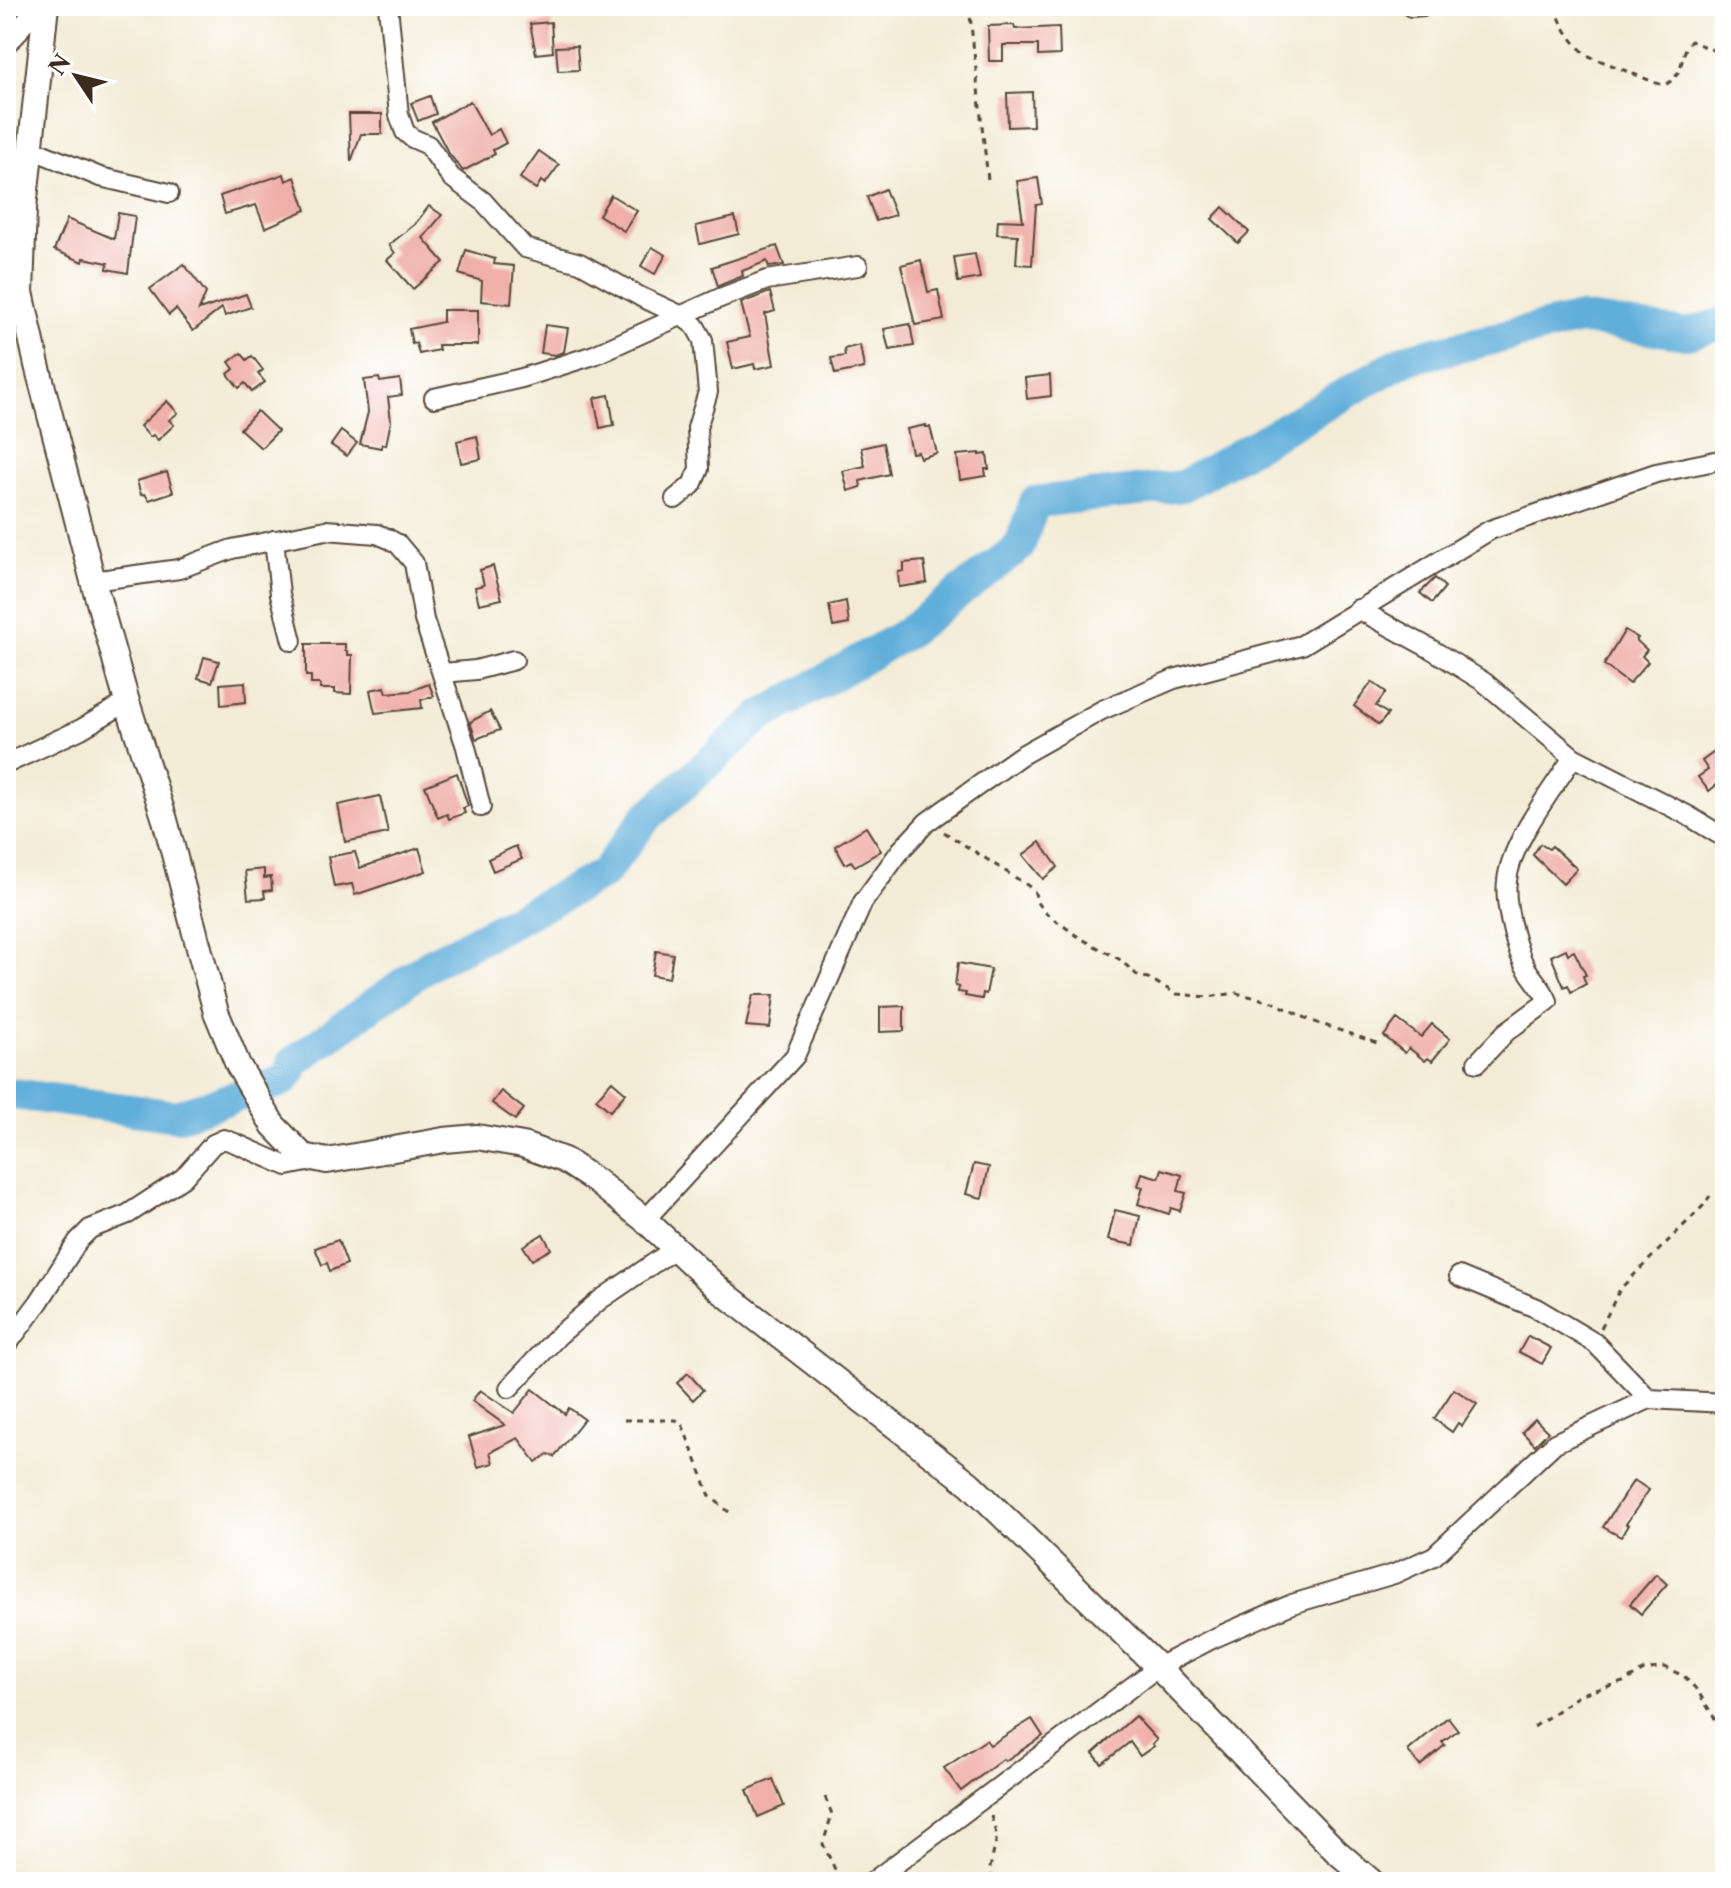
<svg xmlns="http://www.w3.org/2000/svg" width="1731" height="1888" viewBox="0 0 1731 1888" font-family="'Libre Caslon Text',serif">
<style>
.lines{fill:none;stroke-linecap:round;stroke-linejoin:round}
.river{stroke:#60aeda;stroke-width:32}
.building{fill:#f0afa8}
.street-casing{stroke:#574739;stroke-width:22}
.secondary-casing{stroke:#574739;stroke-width:28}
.path{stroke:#574739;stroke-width:3;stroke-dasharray:6 6;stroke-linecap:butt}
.street{stroke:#fff;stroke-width:18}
.secondary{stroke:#fff;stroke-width:24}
</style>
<rect width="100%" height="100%" fill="#fff"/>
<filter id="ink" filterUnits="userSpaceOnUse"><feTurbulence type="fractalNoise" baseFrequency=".0125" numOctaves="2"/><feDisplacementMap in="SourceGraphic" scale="16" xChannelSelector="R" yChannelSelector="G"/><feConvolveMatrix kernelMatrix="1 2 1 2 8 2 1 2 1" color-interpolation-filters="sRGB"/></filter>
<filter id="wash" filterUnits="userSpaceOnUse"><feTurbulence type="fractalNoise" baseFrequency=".006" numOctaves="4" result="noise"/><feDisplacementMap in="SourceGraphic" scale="32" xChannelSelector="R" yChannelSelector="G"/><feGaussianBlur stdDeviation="1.8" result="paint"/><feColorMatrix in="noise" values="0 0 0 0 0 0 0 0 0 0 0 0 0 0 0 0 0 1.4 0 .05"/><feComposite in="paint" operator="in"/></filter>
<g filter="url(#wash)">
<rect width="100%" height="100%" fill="#f3ebd5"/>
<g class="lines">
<!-- river -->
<polyline class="river" points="6,1093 177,1116 283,1081 291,1071 293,1062 430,964 603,874 646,818 760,717 905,634 1019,547 1035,502 1183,486 1406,359 1580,319 1686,334 1725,323"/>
</g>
<g id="blocks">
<!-- building -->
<g class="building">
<polygon points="551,22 553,52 536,54 530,24"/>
<polygon points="1014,25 1015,29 1059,27 1060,55 1038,56 1038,45 1003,45 1003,61 989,61 988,26"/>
<polygon points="577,46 579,70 558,71 556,47"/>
<polygon points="1032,92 1033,126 1008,127 1007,93"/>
<polygon points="430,96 436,114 418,121 411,103"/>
<polygon points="470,101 489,135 499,129 506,143 493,150 495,154 463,171 448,152 432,122"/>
<polygon points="349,114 382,114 382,134 361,134 351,162"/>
<polygon points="539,151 559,165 545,184 541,181 536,189 520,178"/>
<polygon points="284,174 286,181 295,177 306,210 265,228 256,205 225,214 220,196"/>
<polygon points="1038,178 1042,204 1036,205 1032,265 1016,264 1018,235 997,234 998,220 1023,221 1017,181"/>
<polygon points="885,189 895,215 876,221 867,197"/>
<polygon points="611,195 637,211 624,231 599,215"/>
<polygon points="429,206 442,215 423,238 444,262 413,289 387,260 395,253 389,245 415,224"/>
<polygon points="1223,207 1249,232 1238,243 1212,219"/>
<polygon points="118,213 135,216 128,273 107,269 108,263 84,258 83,262 54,250 67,219 114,239"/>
<polygon points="735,217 739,234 700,244 696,226"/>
<polygon points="777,246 784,265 769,267 767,261 742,271 743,276 718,286 712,267"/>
<polygon points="652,247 666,255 655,274 641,266"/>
<polygon points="466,250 495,259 494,264 514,266 511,304 481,301 482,281 459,274"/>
<polygon points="975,254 980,278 958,282 954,257"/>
<polygon points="921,260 928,292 938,290 944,320 915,325 901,265"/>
<polygon points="184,264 206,293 199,310 246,294 251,307 225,316 222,308 193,331 176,309 169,315 150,289"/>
<polygon points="770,292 775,311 765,314 774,365 755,369 754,364 733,369 727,342 750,337 741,303"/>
<polygon points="443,310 478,310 478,345 438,345 439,350 419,354 416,343 412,344 409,329 443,322"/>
<polygon points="910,324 914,346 889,350 884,329"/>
<polygon points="545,325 568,328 564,352 555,355 541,353"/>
<polygon points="860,345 864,368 835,374 831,358 845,356 844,349"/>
<polygon points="241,353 247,360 252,356 263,370 258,374 265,382 252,392 245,383 239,388 228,374 234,369 229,362"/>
<polygon points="1050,375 1051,396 1027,399 1025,378"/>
<polygon points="379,378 380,382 400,379 402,395 388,397 391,421 386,445 382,444 381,448 360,444 368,412 364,380"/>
<polygon points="609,395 614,425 600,428 594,398"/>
<polygon points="167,401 178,413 169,420 174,425 158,440 153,435 150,437 140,426"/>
<polygon points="257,411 278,431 261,448 240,429"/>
<polygon points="926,425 926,427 930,427 937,453 920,458 918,452 912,453 907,429"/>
<polygon points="341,431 357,443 347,456 331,445"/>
<polygon points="477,436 481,459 461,463 457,441"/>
<polygon points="883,443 889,474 860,481 861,487 848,491 843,471 865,466 861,448"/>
<polygon points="980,453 980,455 987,454 989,469 985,469 986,476 960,480 957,455"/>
<polygon points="167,472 173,492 149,500 145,494 141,495 137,481"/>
<polygon points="924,561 927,583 899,587 898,572 904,571 904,563"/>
<polygon points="493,566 502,599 479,604 475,587 484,585 480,570"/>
<polygon points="1435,578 1445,587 1432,603 1420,593"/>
<polygon points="846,601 849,624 833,627 829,605"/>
<polygon points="1625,630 1638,638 1636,640 1647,650 1642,656 1648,662 1629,684 1604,665"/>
<polygon points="306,644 345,644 345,651 347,651 347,655 352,655 351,694 335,693 335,689 320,689 320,684 311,684 311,676 306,676"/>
<polygon points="204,657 219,661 212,682 198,678"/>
<polygon points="245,682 246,702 221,705 220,684"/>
<polygon points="1372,682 1386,692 1376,706 1388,714 1379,725 1354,706"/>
<polygon points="429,684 434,696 421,700 422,708 375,713 370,690 385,687 387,693 410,691"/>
<polygon points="490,711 500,730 476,739 470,722"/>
<polygon points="1725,744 1725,778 1709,791 1698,777 1708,770 1702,761"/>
<polygon points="457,773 468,806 463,808 465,813 449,819 447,814 438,818 425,786"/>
<polygon points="380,796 388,833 345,842 338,805"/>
<polygon points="866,827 881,851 855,866 851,861 845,864 835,846"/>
<polygon points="1040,842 1058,867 1043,879 1023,855"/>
<polygon points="1540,844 1549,849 1552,846 1577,869 1563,884 1533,855"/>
<polygon points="516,846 522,859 493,871 488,859"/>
<polygon points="419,848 426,871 355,895 352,884 334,887 328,857 355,852 360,868"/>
<polygon points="264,869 264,878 271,877 272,890 264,891 265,898 248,899 245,871"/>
<polygon points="1566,949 1568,954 1574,951 1586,975 1583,976 1586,984 1571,992 1568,985 1564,987 1551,956"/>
<polygon points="656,951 673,954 669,978 652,975"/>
<polygon points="958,963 991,969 986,994 983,993 982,999 965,996 966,993 958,992 959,987 955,986"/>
<polygon points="753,995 774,995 770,1028 746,1026"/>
<polygon points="904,1006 904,1031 880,1032 880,1007"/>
<polygon points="1397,1019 1421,1037 1432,1024 1450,1039 1432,1061 1428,1058 1425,1061 1409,1048 1405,1053 1384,1036"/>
<polygon points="612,1081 626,1093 610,1111 596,1099"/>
<polygon points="501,1091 524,1109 515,1120 492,1103"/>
<polygon points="974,1164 989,1167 982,1198 966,1194"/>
<polygon points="1162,1169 1182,1175 1178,1191 1186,1193 1180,1211 1171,1208 1169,1214 1138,1204 1143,1187 1138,1186 1142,1173 1159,1178"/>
<polygon points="1115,1210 1140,1216 1134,1245 1108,1240"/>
<polygon points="543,1234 551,1249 532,1260 523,1246"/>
<polygon points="338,1240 347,1264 330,1271 327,1263 322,1265 315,1248"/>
<polygon points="1528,1336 1551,1348 1542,1364 1519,1352"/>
<polygon points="688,1373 703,1390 693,1400 677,1383"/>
<polygon points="533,1389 565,1414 569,1408 584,1419 554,1457 548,1454 536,1462 518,1438 490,1452 493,1463 478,1467 469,1437 505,1425 472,1401 480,1390 514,1413"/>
<polygon points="1454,1389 1477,1404 1462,1426 1458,1423 1452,1432 1434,1419"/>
<polygon points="1535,1419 1548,1432 1535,1445 1522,1432"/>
<polygon points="1634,1480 1649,1490 1626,1524 1628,1525 1621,1537 1603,1527"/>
<polygon points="1656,1574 1667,1584 1641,1614 1630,1604"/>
<polygon points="1135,1716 1157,1740 1152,1744 1154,1746 1140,1756 1130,1742 1102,1764 1093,1753"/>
<polygon points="1448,1717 1458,1730 1442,1742 1445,1745 1420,1766 1408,1751"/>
<polygon points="1032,1719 1043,1736 1005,1761 1003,1759 961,1791 944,1768 986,1740 990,1745"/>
<polygon points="773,1779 784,1806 758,1817 747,1790"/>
</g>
</g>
</g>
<g filter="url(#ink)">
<use href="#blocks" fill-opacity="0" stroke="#574739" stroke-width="2"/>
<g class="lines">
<!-- street casing -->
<g class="street-casing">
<g id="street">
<polyline points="388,6 399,115 405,132 412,138 428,145 451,177 483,201 525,248 580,263 641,297 682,316 695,326 703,340 708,392 697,428 699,469 692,485 675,499"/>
<polyline points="1411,7 1424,6"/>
<polyline points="6,44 16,35 36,6"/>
<polyline points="31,149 100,177 169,193"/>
<polyline points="6,158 31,155"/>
<polyline points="434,398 522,378 594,355 720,298 767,280 858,266"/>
<polyline points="274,540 280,594 292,641"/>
<polyline points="93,581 179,569 232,549 326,530 377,534 389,539 398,544 414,563 424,620 466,747 481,807"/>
<polyline points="1358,609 1431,649 1484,682 1573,757 1687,815 1725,838"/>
<polyline points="443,673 476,670 514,660"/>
<polyline points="6,764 81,729 127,702"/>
<path d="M1477,1063L1506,1032L1548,1001C1542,986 1528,975 1522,960C1514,940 1504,902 1507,881C1511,841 1552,791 1573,757"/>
<polyline points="645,1220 795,1056 863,902 901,850 927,822 1020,756 1102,710 1174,679 1302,645 1490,530 1656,473 1725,459"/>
<polyline points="1459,1276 1536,1308 1595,1343 1649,1399"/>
<polyline points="6,1346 39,1302 78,1241 90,1229 128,1214 183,1178 213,1144 224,1139 235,1143 287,1166 317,1160"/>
<polyline points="509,1388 558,1336 600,1300 676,1248"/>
<polyline points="872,1882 1158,1667 1212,1639 1292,1604 1394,1574 1434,1556 1555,1443 1649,1399 1725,1403"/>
</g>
</g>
<!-- secondary casing -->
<g class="secondary-casing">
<polyline id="secondary" points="46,6 24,208 21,292 37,365 93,581 127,702 165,820 216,1012 238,1065 273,1125 303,1156 327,1161 444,1140 477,1137 523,1145 564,1160 596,1181 645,1220 721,1291 970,1484 1158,1667 1336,1851 1372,1882"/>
</g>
<!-- path -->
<g class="path">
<polyline points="969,6 988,180"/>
<path d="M1556,6C1559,24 1574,46 1589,56L1656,83L1665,85C1687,73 1678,55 1691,41L1725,55"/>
<polyline points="944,832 1024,883 1034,890 1038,904 1047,914 1080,938 1119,959 1138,976 1148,978 1177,994 1208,997 1236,993 1273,1002 1312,1021 1377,1043"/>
<polyline points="1601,1328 1620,1289 1703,1206 1710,1196"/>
<polyline points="624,1420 676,1420 682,1424 710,1496 729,1512"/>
<polyline points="1534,1727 1581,1694 1623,1682 1644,1670 1664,1667 1684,1676 1697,1690 1725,1735"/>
<polyline points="825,1797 832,1814 823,1844 841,1882"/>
<polyline points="991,1816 997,1837 990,1868 992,1882"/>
<polyline points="616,1881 617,1882"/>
</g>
<!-- street -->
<use href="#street" class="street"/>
<!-- secondary -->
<use href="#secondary" class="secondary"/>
</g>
</g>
<!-- margin -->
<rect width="1731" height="1888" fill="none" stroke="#fff" stroke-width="32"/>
<!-- north arrow -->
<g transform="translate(76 76) rotate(305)" stroke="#ffffff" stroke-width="6" paint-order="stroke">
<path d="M0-6L14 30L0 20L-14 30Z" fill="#3b2a1e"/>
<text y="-12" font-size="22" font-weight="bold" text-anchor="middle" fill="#3b2a1e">N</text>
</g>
</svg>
